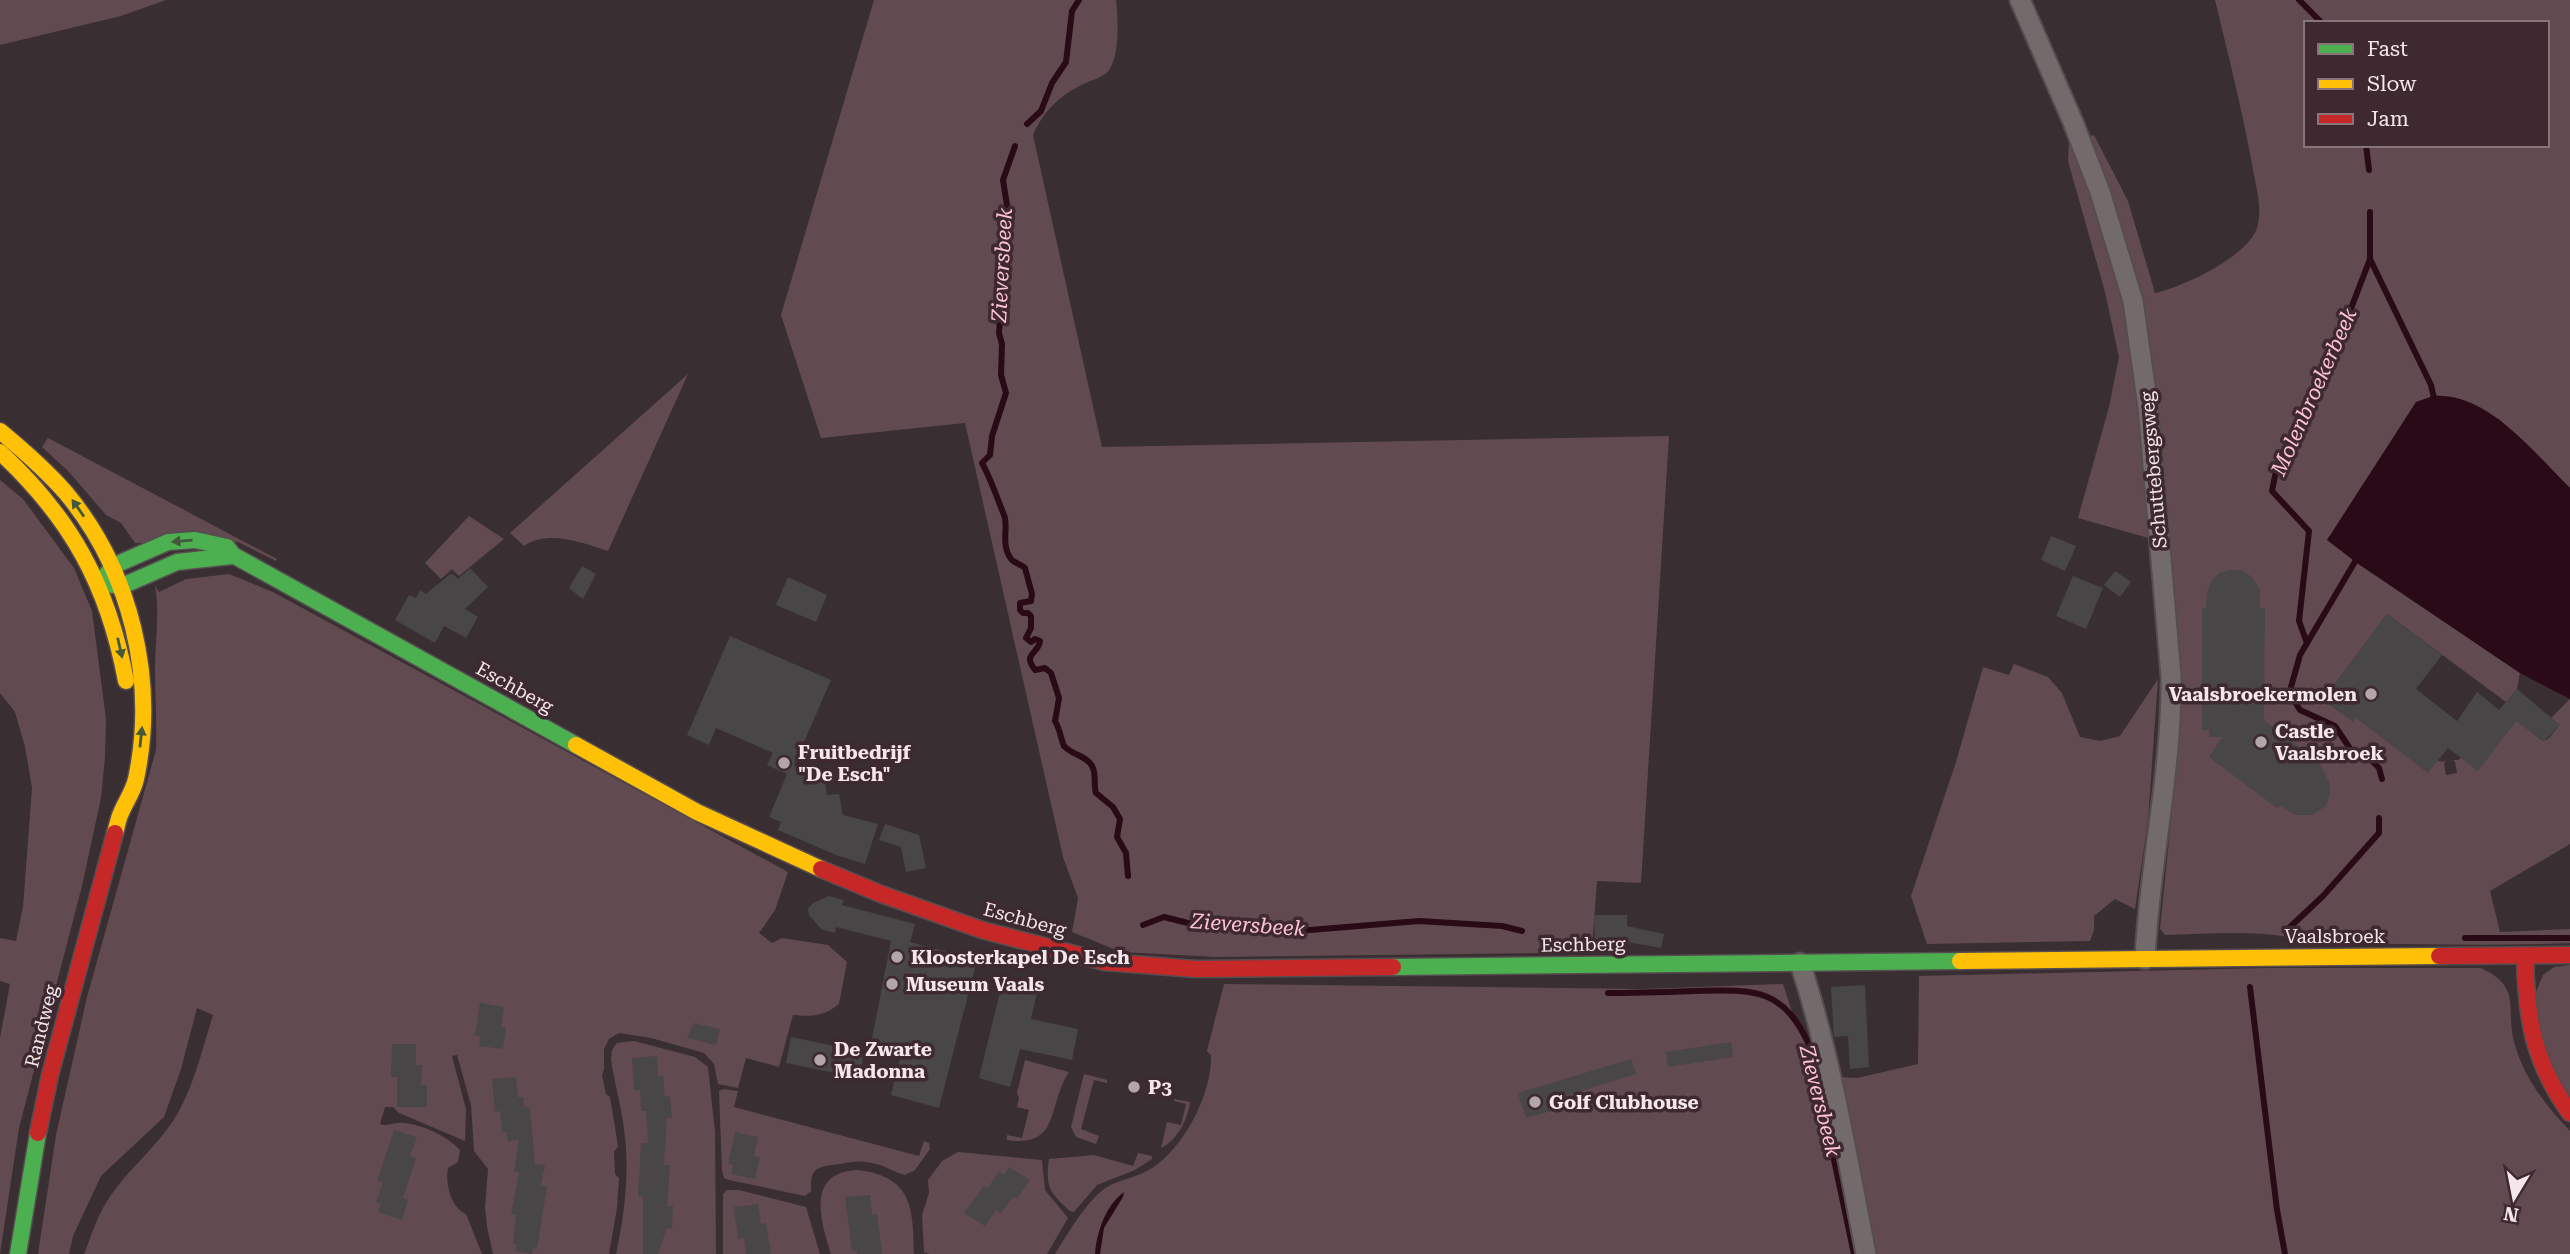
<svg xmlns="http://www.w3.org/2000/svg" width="2570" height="1254" viewBox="0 0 2570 1254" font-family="'Roboto Serif',serif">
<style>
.green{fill:#624a51;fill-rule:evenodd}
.water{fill:#2a0a17}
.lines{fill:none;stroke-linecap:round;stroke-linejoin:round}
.stream{stroke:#2a0a17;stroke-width:6}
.building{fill:#494647}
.street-casing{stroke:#564d50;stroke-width:23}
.fast-casing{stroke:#564d50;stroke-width:19}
.slow-casing{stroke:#564d50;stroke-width:19}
.jam-casing{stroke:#564d50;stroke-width:19}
.street{stroke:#736a6c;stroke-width:19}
.fast{stroke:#4caf50;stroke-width:16}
.slow{stroke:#ffc107;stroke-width:16}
.jam{stroke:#c62828;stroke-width:16}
.oneway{fill:#43583b}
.poi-dot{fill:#b3a6a9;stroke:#3e2930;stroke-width:2.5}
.labels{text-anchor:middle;stroke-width:7;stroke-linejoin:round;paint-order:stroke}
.street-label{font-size:19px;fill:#f4e6ea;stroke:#3e2930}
.poi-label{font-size:19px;font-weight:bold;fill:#f4e6ea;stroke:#3e2930;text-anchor:start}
.water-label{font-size:21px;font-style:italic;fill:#ffc3d5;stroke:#3e2930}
</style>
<rect width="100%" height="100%" fill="#392e31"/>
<!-- green -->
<g class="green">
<polygon points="0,0 166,0 121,16 0,45"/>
<path d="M874,0H1116C1118,18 1120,55 1109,70C1103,78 1094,79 1086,83C1061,94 1044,110 1033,135L1102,447L1669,436L1641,883L1597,881L1592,948H1573L1537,953L1217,957L1121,952L1072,932L1078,898L1063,857L965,423L821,438L781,315Z"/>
<path d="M2215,0H2570V488L2498,418L2327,539L2357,563L2520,673L2517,689L2506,702L2387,614L2327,695L2331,698L2328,703L2341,713L2345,709L2441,762L2446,761L2444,764L2446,775L2457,773L2455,762L2453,760H2458L2516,720L2543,741L2548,739L2559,726L2551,718L2570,699V844L2490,891L2500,932L2570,929V943C2485,947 2398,943 2312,943C2266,928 2213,934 2165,935L2160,929L2180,731L2176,616L2166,543L2078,518L2109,407L2119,357L2105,292L2068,161L2069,141L2094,135L2128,201L2155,293C2183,287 2247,257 2257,228C2263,208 2255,183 2252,164C2242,109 2228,54 2215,0ZM2306,23H2547V145H2306Z"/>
<path d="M688,374L608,551C583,543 548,529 524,546L510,533Z"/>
<polygon points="48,438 277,559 276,561 238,542 135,543 121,523 106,515 69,472 42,447"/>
<polygon points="0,480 23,499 74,568 92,611 106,719 105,757 101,798 82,886 19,1128 0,1254 0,1038 10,984 0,981 0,938 16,941 23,907 32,788 25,747 15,712 0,693"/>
<polygon points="469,516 504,539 459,576 452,569 441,579 425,563"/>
<path d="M229,574L273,592L788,872L775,910L759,933L772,943L782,938L828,945L847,962L839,1004C824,1016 812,1017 793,1015L779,1067L746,1058L738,1088L718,1084L714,1064L704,1053L651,1038L619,1033L609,1039L604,1049V1069L602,1075L606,1094L610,1097L618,1146L614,1152L615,1174L619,1178L617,1208L609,1254H493L487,1227L485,1207L488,1169L474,1151L471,1105L457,1055L452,1056L466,1109L465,1141L399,1113L393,1107H385L380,1124C388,1127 394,1122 403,1123C422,1124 447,1136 460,1150L458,1162L448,1168C445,1184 451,1208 466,1214L482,1254H84C92,1234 98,1213 111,1195C129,1169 155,1148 173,1121C193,1090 202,1050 213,1015L197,1008L181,1069L164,1117L101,1176L73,1236L69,1254H38L56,1135L87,997L156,750C157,722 155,696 155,668C155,640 160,614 155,586L159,592L186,579Z"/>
<polygon points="2014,664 2048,677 2062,693 2080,737 2100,741 2120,736 2158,679 2148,820 2135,909 2115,899 2094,916 2094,930 2090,941 1927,944 1911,896 1956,762 1983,667 2009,675"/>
<polygon points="2570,965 2570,1102 2557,1087 2531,1004 2543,975 2554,967"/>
<path d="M2267,968H2481C2524,988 2504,1009 2515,1045C2524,1078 2547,1107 2570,1131V1254H1055C1067,1235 1086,1202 1104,1189C1114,1181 1135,1178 1149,1170C1183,1150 1212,1095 1211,1055L1207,1051L1224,984L1643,989L1783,984L1795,1021L1837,1077L1857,1078L1918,1064L1919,976Z"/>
<path d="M634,1041L695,1057L708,1067L715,1132L716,1254H616C625,1212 630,1171 624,1129C621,1105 614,1082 611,1059L612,1050L617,1043Z"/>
<path d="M1025,1060L1069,1072C1047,1105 1061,1148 1007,1140V1135L1022,1138L1029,1110L1017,1107L1019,1098L1017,1093Z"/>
<polygon points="1084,1074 1107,1080 1107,1083 1094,1080 1081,1129 1099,1136 1096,1144 1076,1137 1071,1127"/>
<path d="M723,1089L738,1091L734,1107L919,1156L924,1141L929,1143L930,1149L915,1170L905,1175C896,1173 889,1168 880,1165C857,1158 851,1163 831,1165C812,1168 811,1173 811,1191L805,1196L729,1180L724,1178L722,1171L719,1091Z"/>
<path d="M1174,1099L1190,1102C1188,1119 1177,1141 1161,1148L1167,1122L1181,1125L1186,1104L1174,1101Z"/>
<polygon points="958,1152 1042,1160 1045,1190 1068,1218 1047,1254 929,1254 924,1252 922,1215 929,1193 928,1180 942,1161"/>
<path d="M1138,1153L1152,1156V1159L1135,1170L1097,1185L1074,1212L1070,1211C1050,1193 1045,1187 1049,1159L1094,1155L1133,1166Z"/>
<path d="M858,1170C913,1177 913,1208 914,1254H831C821,1221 805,1172 858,1170Z"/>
<polygon points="727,1190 739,1190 806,1207 820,1254 723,1254 723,1194"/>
</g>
<!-- water -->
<g class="water">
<path d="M2433,396C2487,391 2535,454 2570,488V699L2520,673L2357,563L2327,540L2416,402Z"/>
<path d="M1124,1192L1123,1197L1104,1228L1100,1254H1095C1097,1232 1105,1206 1124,1192Z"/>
</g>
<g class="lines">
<!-- stream -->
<g class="stream">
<polyline points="2299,0 2322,23"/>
<polyline points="1027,124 1041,111 1052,83 1066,62 1072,11 1079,0"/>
<polyline points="2366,145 2369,170"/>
<path d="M1015,146L1003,180L1009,218L1001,270L1003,280L999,333L1002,344L1001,375L1006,393L992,436L990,455L982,463C991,479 997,498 1004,515C1009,526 1000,544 1011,559C1014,563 1021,564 1025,568L1032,594L1031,601L1020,603V610L1023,613H1028L1031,616V628L1026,638L1031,642L1035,639L1040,641C1038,655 1022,653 1035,670L1045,668L1051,673L1059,698L1055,721C1060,729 1062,743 1064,746C1072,755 1086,755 1092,766C1097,775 1093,784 1096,793L1113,807L1120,819L1117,837L1126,853L1128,876"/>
<polyline points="2370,259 2431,385 2435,403"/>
<polyline points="2360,559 2356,560 2300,655 2291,687 2293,699 2300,710 2335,726 2351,750 2372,761 2379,768 2382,779"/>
<polyline points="2307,643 2299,621 2309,531 2272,491 2277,466 2295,434 2337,345 2370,259 2370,212"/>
<polyline points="1143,925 1164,917 1188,923 1258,929 1310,930 1419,921 1502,926 1522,931"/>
<polyline points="2289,928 2323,896 2379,833 2379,818"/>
<polyline points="2465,938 2570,938"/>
<polyline points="2250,987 2277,1210 2285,1254"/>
<path d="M1608,993C1637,993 1666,992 1695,991C1753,990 1783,986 1810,1047L1854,1254"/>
</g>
</g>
<!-- building -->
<g class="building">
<polygon points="2051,536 2076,546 2065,571 2041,560"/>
<polygon points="582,566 596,574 583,599 569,588"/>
<polygon points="470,568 488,587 465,609 478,617 466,638 444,626 435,643 395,620 409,595 416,598 420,590 426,594 449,575 453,574 458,579"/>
<polygon points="2229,570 2241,570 2252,577 2260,590 2260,608 2265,608 2264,720 2318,761 2329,781 2330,793 2326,806 2312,815 2296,815 2280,806 2277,808 2209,757 2222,737 2209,737 2209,730 2202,730 2202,608 2206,608 2207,592 2212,580 2219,573"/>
<polygon points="2115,571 2131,582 2120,597 2104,585"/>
<polygon points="2073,576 2103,588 2086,629 2056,616"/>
<polygon points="788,577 827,595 816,622 776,605"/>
<polygon points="2387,614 2442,655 2416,689 2457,721 2477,692 2499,710 2517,689 2560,725 2544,741 2516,721 2478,771 2448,748 2428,773 2356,718 2353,722 2328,703 2331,698 2326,695"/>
<polygon points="730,636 831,680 794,765 824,776 827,795 839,794 843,815 878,824 865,864 836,855 778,830 781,822 769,817 787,774 767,765 773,753 716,728 709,745 687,735"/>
<polygon points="885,824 919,835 926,868 906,872 901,847 879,840"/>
<polygon points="829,896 844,900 842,905 915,924 910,942 977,960 939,1108 891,1095 901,1055 870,1049 891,941 836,927 835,933 821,929 809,915 808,909 813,903"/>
<polygon points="1594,915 1627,915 1627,926 1664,934 1661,948 1627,942 1626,945 1595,944"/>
<polygon points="1003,980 1038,989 1031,1019 1078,1029 1072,1060 1020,1049 1010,1087 979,1078"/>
<polygon points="1865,985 1869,1067 1850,1069 1848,1036 1834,1037 1831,987"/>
<polygon points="480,1003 504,1007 501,1027 506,1027 503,1049 479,1046 480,1036 475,1035"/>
<polygon points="694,1023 720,1029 716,1045 687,1038"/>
<polygon points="791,1037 864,1052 859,1078 786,1063"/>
<polygon points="1731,1042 1733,1057 1668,1067 1666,1052"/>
<polygon points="392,1044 416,1044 416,1065 422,1065 421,1085 427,1085 427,1107 397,1107 397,1077 391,1077"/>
<polygon points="657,1056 658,1076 663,1076 665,1097 670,1096 672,1118 667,1118 664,1165 670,1165 667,1206 673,1206 672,1229 667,1228 658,1254 643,1254 643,1197 638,1196 641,1143 648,1143 646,1111 641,1111 640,1090 634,1090 632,1058"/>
<polygon points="1631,1059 1636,1074 1548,1101 1551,1111 1526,1118 1518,1093"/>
<polygon points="516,1077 518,1097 523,1097 525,1109 525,1107 530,1108 535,1164 545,1165 541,1185 547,1186 537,1249 533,1248 532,1254 515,1251 517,1245 513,1244 516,1215 511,1214 519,1173 514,1172 519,1140 508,1141 507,1132 502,1132 500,1111 495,1112 492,1079"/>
<polygon points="394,1130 417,1137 410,1156 416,1158 403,1198 408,1200 402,1220 378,1212 381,1204 376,1202 383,1182 377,1181"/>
<polygon points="735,1132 758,1137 754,1156 760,1157 755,1179 731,1174 733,1165 728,1164"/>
<polygon points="1009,1167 1030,1180 1017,1199 1013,1197 1001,1213 996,1210 985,1226 964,1213 984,1186 988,1188 999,1171 1004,1175"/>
<polygon points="870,1195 872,1215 877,1214 882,1254 857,1254 857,1250 852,1251 845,1197"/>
<polygon points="758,1204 761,1224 766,1223 771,1254 746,1254 744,1238 738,1239 734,1207"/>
</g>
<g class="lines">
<!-- street casing -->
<g class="street-casing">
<g id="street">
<path d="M2020,0L2073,122L2100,192L2133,301L2148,407L2171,676C2172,774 2149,864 2145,959"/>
<path d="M1800,963C1831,1057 1847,1157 1866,1254"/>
</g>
</g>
<!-- fast casing -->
<g class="fast-casing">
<g id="fast">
<polyline points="100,583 113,566 168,542 195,540 227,547 233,555 576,745"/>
<polyline points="105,584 122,586 177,562 232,556"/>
<polyline points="1393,967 1960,961"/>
<polyline points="18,1254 38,1133"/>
</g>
</g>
<!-- slow casing -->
<g class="slow-casing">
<g id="slow">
<path d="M0,431C23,450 46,470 66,493C131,571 157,680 136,779C133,792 126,801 121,813C118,819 117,827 115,833"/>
<path d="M0,452C71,518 108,585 126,681"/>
<polyline points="576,745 697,812 821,869"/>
<polyline points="1960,961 2439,956"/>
</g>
</g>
<!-- jam casing -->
<g class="jam-casing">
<g id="jam">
<polyline points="821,869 881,894 982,930 1105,962 1196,969 1393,967"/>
<polyline points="2439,956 2570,955"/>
<path d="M2525,956C2526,1018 2533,1061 2570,1113"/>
<polyline points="38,1133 50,1075 115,833"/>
</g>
</g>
<!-- street -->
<use href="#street" class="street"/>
<!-- fast -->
<use href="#fast" class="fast"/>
<!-- slow -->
<use href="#slow" class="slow"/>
<!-- jam -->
<use href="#jam" class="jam"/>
</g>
<!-- one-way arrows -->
<defs><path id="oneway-solid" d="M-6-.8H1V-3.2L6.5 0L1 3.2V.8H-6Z" transform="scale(1.75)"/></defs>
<g class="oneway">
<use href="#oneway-solid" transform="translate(78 508) rotate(-125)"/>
<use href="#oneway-solid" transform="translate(182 541) rotate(175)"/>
<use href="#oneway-solid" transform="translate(120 648) rotate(77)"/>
<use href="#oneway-solid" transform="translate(141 737) rotate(-84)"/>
</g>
<!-- markers -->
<g class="poi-dot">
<circle cx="2371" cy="694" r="7"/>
<circle cx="2261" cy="742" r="7"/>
<circle cx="784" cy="763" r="7"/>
<circle cx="897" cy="957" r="7"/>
<circle cx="892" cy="984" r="7"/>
<circle cx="820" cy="1060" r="7"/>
<circle cx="1134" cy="1087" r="7"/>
<circle cx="1535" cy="1102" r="7"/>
</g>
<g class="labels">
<!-- street labels -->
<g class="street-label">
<text transform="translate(2153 470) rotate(-95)" y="7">Schuttebergsweg</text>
<text transform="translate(515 687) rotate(29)" y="7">Eschberg</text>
<text transform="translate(1025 919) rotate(15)" y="7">Eschberg</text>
<text x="2335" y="943">Vaalsbroek</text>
<text transform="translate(1583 944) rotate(-1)" y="7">Eschberg</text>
<text transform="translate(41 1026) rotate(-76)" y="7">Randweg</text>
</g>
<!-- poi labels -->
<g class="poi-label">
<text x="2357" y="701" text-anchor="end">Vaalsbroekermolen</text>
<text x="2275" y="738">Castle<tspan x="2275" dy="22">Vaalsbroek</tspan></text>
<text x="798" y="759">Fruitbedrijf<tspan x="798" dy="22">"De Esch"</tspan></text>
<text x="911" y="964">Kloosterkapel De Esch</text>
<text x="906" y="991">Museum Vaals</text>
<text x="834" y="1056">De Zwarte<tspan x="834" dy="22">Madonna</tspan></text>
<text x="1148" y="1094">P3</text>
<text x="1549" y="1109">Golf Clubhouse</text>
</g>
<!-- water labels -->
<g class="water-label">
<text transform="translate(1002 265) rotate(-87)" y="7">Zieversbeek</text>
<text transform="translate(2314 392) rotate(-66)" y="7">Molenbroekerbeek</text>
<text transform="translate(1248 925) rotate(4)" y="7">Zieversbeek</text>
<text transform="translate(1820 1101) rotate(76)" y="7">Zieversbeek</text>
</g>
</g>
<!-- legend -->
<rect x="2304" y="21" width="245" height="126" fill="#3e2930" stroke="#87757a" stroke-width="2"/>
<rect x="2318" y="44" width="35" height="10" fill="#4caf50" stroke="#87757a" stroke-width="2"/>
<text x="2367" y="56" font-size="21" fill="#f4e6ea">Fast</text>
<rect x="2318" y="79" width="35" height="10" fill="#ffc107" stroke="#87757a" stroke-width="2"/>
<text x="2367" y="91" font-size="21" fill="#f4e6ea">Slow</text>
<rect x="2318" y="114" width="35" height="10" fill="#c62828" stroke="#87757a" stroke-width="2"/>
<text x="2367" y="126" font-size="21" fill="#f4e6ea">Jam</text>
<!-- north arrow -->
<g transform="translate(2514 1198) rotate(190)" stroke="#3e2930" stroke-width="5" paint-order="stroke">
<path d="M0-5L12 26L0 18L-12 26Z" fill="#f4e6ea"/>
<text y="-10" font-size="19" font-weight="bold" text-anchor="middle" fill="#f4e6ea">N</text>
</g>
</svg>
